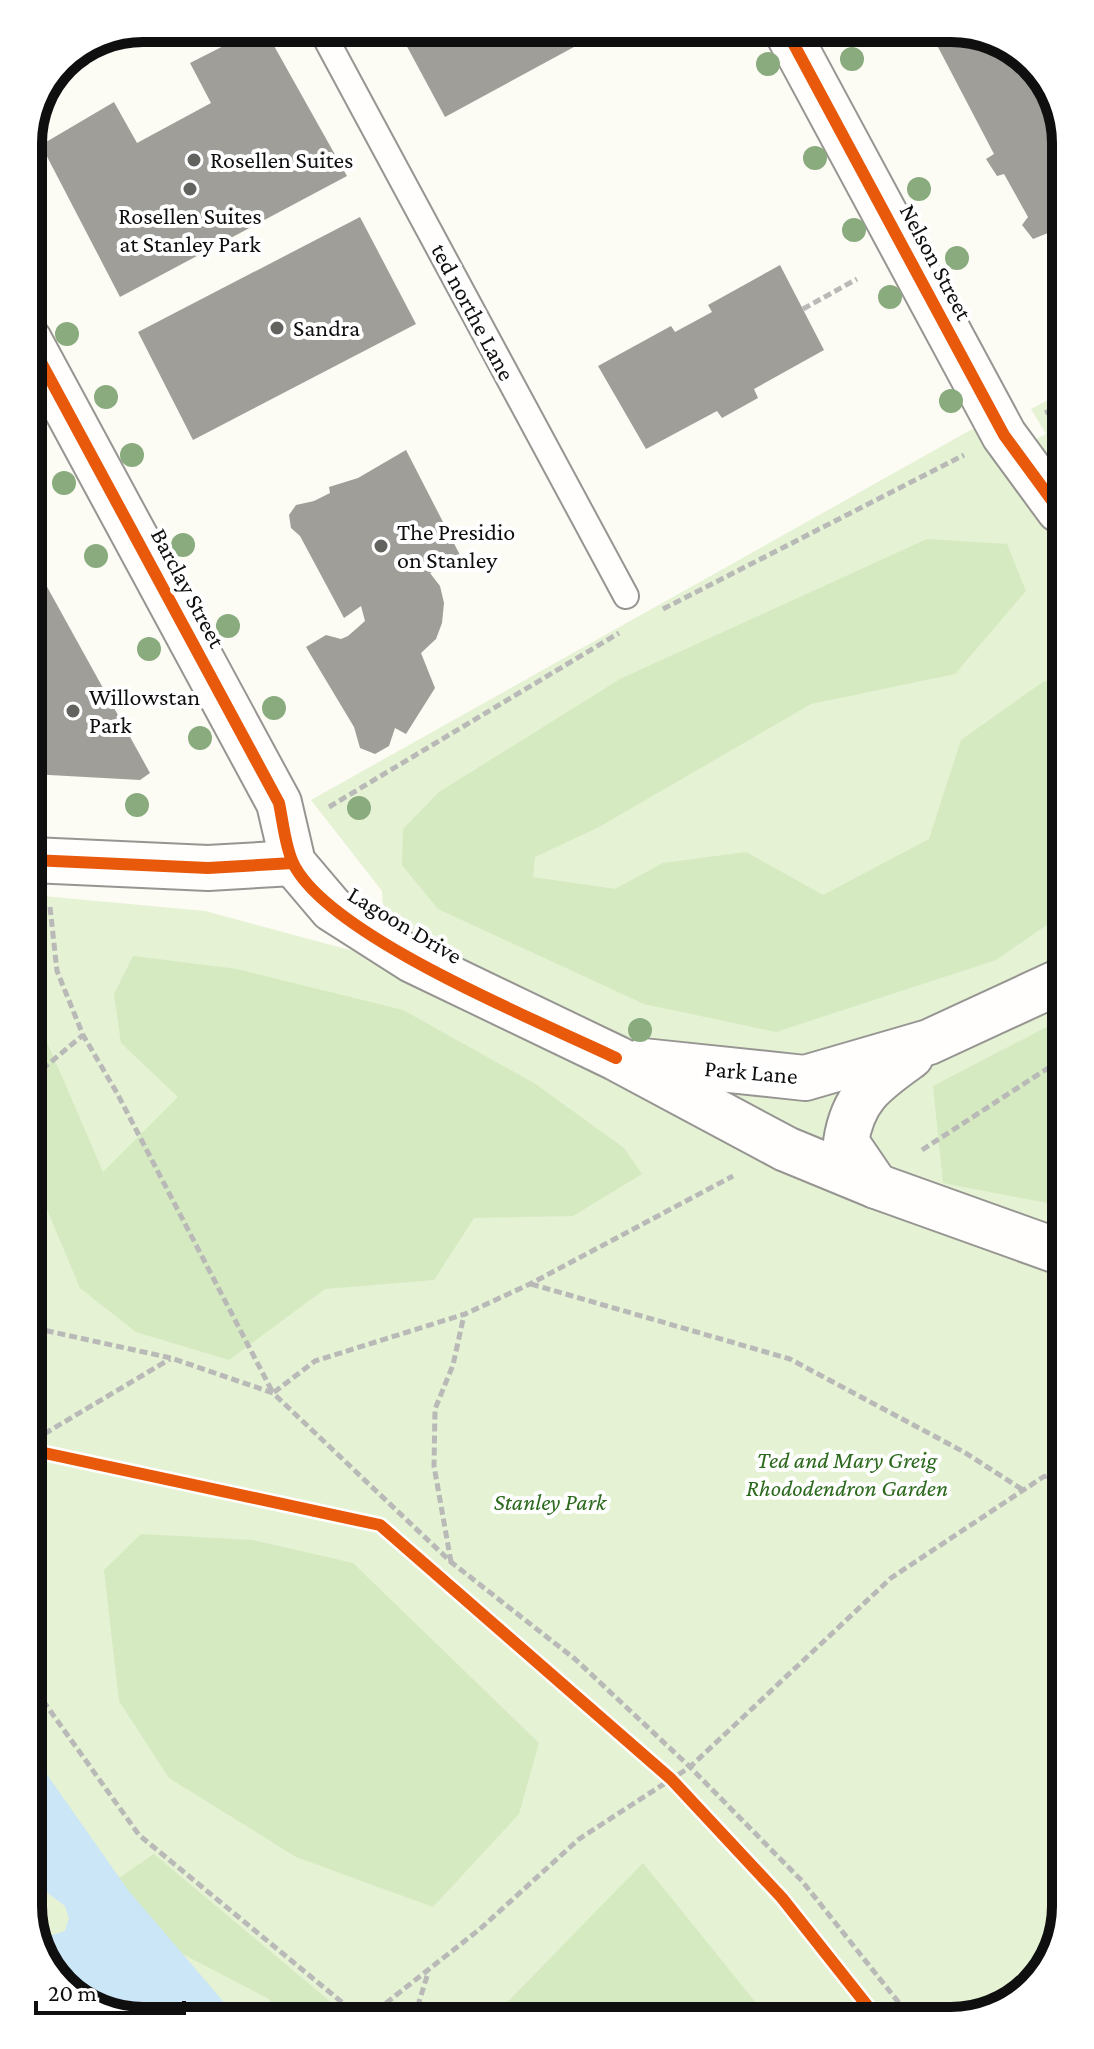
<svg xmlns="http://www.w3.org/2000/svg" width="1094" height="2049" viewBox="0 0 1094 2049" font-family="'Crimson Pro',serif">
<style>
.green{fill:#e5f2d4}
.forest{fill:#d5eac1}
.water{fill:#cae6f7}
.building{fill:#a09e99}
.lines{fill:none;stroke-linecap:round;stroke-linejoin:round}
.lane-casing{stroke:#969592;stroke-width:28}
.street-casing{stroke:#969592;stroke-width:48}
.path{stroke:#b9b9b8;stroke-width:5;stroke-dasharray:8 4;stroke-linecap:butt}
.lane{stroke:#fffefd;stroke-width:24}
.street{stroke:#fffefd;stroke-width:44}
.cycleway-casing{stroke:#fff;stroke-width:17}
.cycleway{stroke:#e8590c;stroke-width:12}
.tree{fill:#89ab7e}
.poi-dot{fill:#62625f;stroke:#fff;stroke-width:3}
.labels{text-anchor:middle;stroke-width:8;stroke-linejoin:round;paint-order:stroke}
.poi-label{font-size:24px;fill:#0f0f0f;stroke:#fff;text-anchor:start}
.street-label{font-size:24px;fill:#0f0f0f;stroke:#fff}
.park-label{font-size:24px;font-style:italic;fill:#2b691d;stroke:#fff}
.rim{fill:none;stroke:#0f0f0f;stroke-width:10}
</style>
<rect width="100%" height="100%" fill="#fcfbf4"/>
<!-- green -->
<polygon class="green" points="1059,394 1066,1906 1047,1970 995,2012 136,2021 79,2001 37,1950 32,895 205,911 387,960 382,891 311,800 976,427 996,460 1046,434 1031,409"/>
<!-- forest -->
<g class="forest">
<polygon points="927,539 1007,544 1026,591 955,674 811,704 599,827 535,857 533,877 615,889 663,863 746,852 823,895 929,839 961,740 1044,681 1060,684 1061,915 996,960 776,1032 644,1004 438,909 402,865 403,829 439,792 620,679"/>
<polygon points="133,956 237,969 403,1010 534,1083 624,1148 642,1174 573,1216 474,1218 434,1280 325,1289 229,1360 136,1332 80,1288 36,1183 33,1188 32,1007 103,1172 178,1097 121,1043 114,994"/>
<polygon points="1062,1019 1063,1206 943,1183 933,1086"/>
<polygon points="141,1534 253,1540 353,1563 539,1743 519,1814 433,1907 296,1857 169,1778 119,1701 104,1570"/>
<polygon points="154,1854 351,2019 281,2019 269,1999 106,1914 104,1888"/>
<polygon points="643,1863 765,2014 493,2017"/>
</g>
<!-- water -->
<polygon class="water" points="36,1759 128,1890 239,2020 136,2021 79,2001 37,1950 37,1940 65,1931 69,1918 65,1906 37,1885"/>
<!-- building -->
<g class="building">
<polygon points="259,28 264,28 347,176 120,297 41,145 114,102 137,143 211,103 190,63"/>
<polygon points="397,28 609,28 445,117"/>
<polygon points="928,28 959,28 1015,48 1057,99 1058,229 1033,239 1022,225 1028,217 1004,174 997,176 986,159 994,154"/>
<polygon points="83,53 89,64 51,86 62,61"/>
<polygon points="360,217 416,324 193,440 138,332"/>
<polygon points="780,265 824,350 754,389 758,398 722,418 717,411 646,449 598,366 671,326 675,332 712,312 708,305"/>
<polygon points="406,450 461,557 430,573 440,586 444,603 442,623 436,639 421,653 435,688 406,734 395,728 389,746 375,754 360,748 354,727 306,647 326,635 341,639 348,636 365,621 361,606 344,618 300,536 291,528 289,515 296,505 314,501 330,493 329,487 358,478"/>
<polygon points="30,556 150,773 140,780 31,774"/>
</g>
<g class="lines">
<!-- lane casing -->
<g class="lane-casing">
<polyline id="lane" points="320,28 626,596"/>
</g>
<!-- street casing -->
<g class="street-casing">
<g id="street">
<polyline points="785,28 1004,435 1059,510"/>
<polyline points="29,340 279,803 293,863 332,909 412,960 616,1058 786,1149 876,1186 1063,1253"/>
<polyline points="32,860 208,868 293,863"/>
<polyline points="643,1061 805,1078 929,1042 1061,981"/>
<path d="M876,1186L846,1142C853,1096 875,1082 911,1056"/>
</g>
</g>
<!-- path -->
<g class="path">
<polyline points="654,28 663,41"/>
<polyline points="803,309 857,279"/>
<polyline points="1045,413 1059,406"/>
<polyline points="663,609 964,455"/>
<polyline points="329,807 619,633"/>
<polyline points="50,907 57,971 83,1035 117,1093 273,1393 315,1361 465,1314 530,1284 733,1176"/>
<polyline points="33,1077 83,1035"/>
<polyline points="922,1150 1062,1059"/>
<polyline points="531,1284 790,1359 964,1452 1023,1490"/>
<polyline points="34,1328 171,1358 273,1393 451,1562 575,1659 690,1767 802,1881 907,2013"/>
<polyline points="34,1440 170,1359"/>
<polyline points="451,1562 434,1466 435,1409 453,1365 464,1315"/>
<polyline points="36,1691 139,1835 361,2018"/>
<polyline points="367,2018 480,1929 579,1839 690,1767 891,1578 1043,1477 1064,1470"/>
<polyline points="414,2018 428,1973"/>
</g>
<!-- lane -->
<use href="#lane" class="lane"/>
<!-- street -->
<use href="#street" class="street"/>
<!-- cycleway casing -->
<g class="cycleway-casing">
<g id="cycleway">
<polyline points="785,28 1004,435 1059,510"/>
<path d="M29,340L279,803C283,822 285,846 293,863C328,936 539,1021 616,1058"/>
<polyline points="32,860 208,868 293,863"/>
<polyline points="35,1451 380,1525 671,1779 782,1898 873,2013"/>
</g>
</g>
<!-- cycleway -->
<use href="#cycleway" class="cycleway"/>
</g>
<!-- trees -->
<g class="tree">
<circle cx="852" cy="59" r="12"/>
<circle cx="768" cy="64" r="12"/>
<circle cx="815" cy="158" r="12"/>
<circle cx="919" cy="189" r="12"/>
<circle cx="854" cy="230" r="12"/>
<circle cx="957" cy="258" r="12"/>
<circle cx="890" cy="297" r="12"/>
<circle cx="67" cy="334" r="12"/>
<circle cx="106" cy="397" r="12"/>
<circle cx="951" cy="401" r="12"/>
<circle cx="132" cy="455" r="12"/>
<circle cx="64" cy="483" r="12"/>
<circle cx="183" cy="545" r="12"/>
<circle cx="96" cy="556" r="12"/>
<circle cx="228" cy="626" r="12"/>
<circle cx="149" cy="649" r="12"/>
<circle cx="274" cy="708" r="12"/>
<circle cx="200" cy="738" r="12"/>
<circle cx="137" cy="805" r="12"/>
<circle cx="359" cy="808" r="12"/>
<circle cx="640" cy="1030" r="12"/>
</g>
<!-- markers -->
<g class="poi-dot">
<circle cx="194" cy="160" r="8"/>
<circle cx="190" cy="189" r="8"/>
<circle cx="277" cy="328" r="8"/>
<circle cx="381" cy="546" r="8"/>
<circle cx="73" cy="711" r="8"/>
</g>
<g class="labels">
<!-- poi labels -->
<g class="poi-label">
<text x="210" y="168">Rosellen Suites</text>
<text x="190" y="224" text-anchor="middle">Rosellen Suites<tspan x="190" dy="28">at Stanley Park</tspan></text>
<text x="293" y="336">Sandra</text>
<text x="397" y="540">The Presidio<tspan x="397" dy="28">on Stanley</tspan></text>
<text x="89" y="705">Willowstan<tspan x="89" dy="28">Park</tspan></text>
</g>
<!-- street labels -->
<g class="street-label">
<text transform="translate(936 262) rotate(62)" y="8">Nelson Street</text>
<text transform="translate(473 312) rotate(62)" y="8">ted northe Lane</text>
<text transform="translate(188 588) rotate(62)" y="8">Barclay Street</text>
<text transform="translate(405 925) rotate(31)" y="8">Lagoon Drive</text>
<text transform="translate(751 1072) rotate(5)" y="8">Park Lane</text>
</g>
<!-- park labels -->
<g class="park-label">
<text x="847" y="1468">Ted and Mary Greig<tspan x="847" dy="28">Rhododendron Garden</tspan></text>
<text x="550" y="1510">Stanley Park</text>
</g>
</g>
<!-- crop -->
<path d="M0 0H1094V2049H0ZM143 42H951A101 101 0 0 1 1052 143V1906A101 101 0 0 1 951 2007H143A101 101 0 0 1 42 1906V143A101 101 0 0 1 143 42Z" fill="#fff" fill-rule="evenodd"/>
<path class="rim" d="M143 42H951A101 101 0 0 1 1052 143V1906A101 101 0 0 1 951 2007H143A101 101 0 0 1 42 1906V143A101 101 0 0 1 143 42Z"/>
<!-- scale -->
<path d="M36 2001v12h148v-12" fill="none" stroke="#0f0f0f" stroke-width="4"/>
<text x="48" y="2001" font-size="24" fill="#0f0f0f" stroke="#ffffff" stroke-width="6" paint-order="stroke">20 m</text>
</svg>
